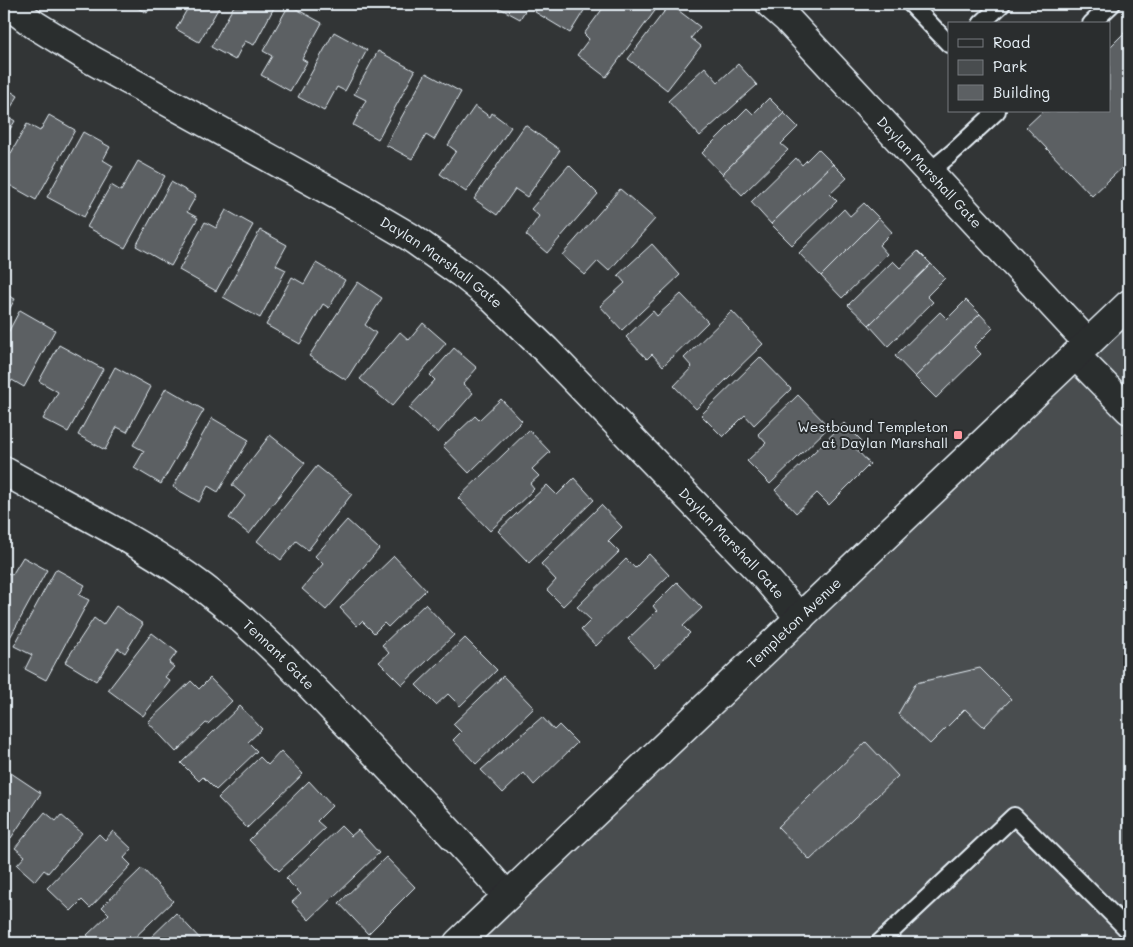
<svg xmlns="http://www.w3.org/2000/svg" width="1133" height="947" viewBox="0 0 1133 947" font-family="Mali,sans-serif">
<style>
.green{fill:#494d4f;stroke:#989fa4}
.building{fill:#5c6063;stroke:#e8f1f8}
.lines{fill:none;stroke-linecap:round;stroke-linejoin:round}
.service-casing{stroke:#e8f1f8;stroke-width:20}
.minor-casing{stroke:#e8f1f8;stroke-width:31}
.tertiary-casing{stroke:#e8f1f8;stroke-width:31}
.service{stroke:#2a2d2e;stroke-width:16}
.minor{stroke:#2a2d2e;stroke-width:28}
.tertiary{stroke:#2a2d2e;stroke-width:28}
.poi-dot{fill:#ff9aa2;stroke:#2a2d2e;stroke-width:2}
.labels{text-anchor:middle;stroke-width:4;stroke-linejoin:round;paint-order:stroke}
.street-label{font-size:14px;fill:#e8f1f8;stroke:#2a2d2e}
.poi-label{font-size:14px;fill:#e8f1f8;stroke:#2a2d2e;text-anchor:end}
</style>
<rect width="100%" height="100%" fill="#323536"/>
<filter id="ink" filterUnits="userSpaceOnUse"><feTurbulence type="fractalNoise" baseFrequency=".02" numOctaves="2"/><feDisplacementMap in="SourceGraphic" scale="10" xChannelSelector="R" yChannelSelector="G"/><feConvolveMatrix kernelMatrix="1 2 1 2 8 2 1 2 1" color-interpolation-filters="sRGB"/></filter>
<g filter="url(#ink)">
<!-- green -->
<polygon class="green" points="1129,304 1129,943 457,943"/>
<!-- building -->
<g class="building">
<polygon points="130,4 152,4 147,13"/>
<polygon points="190,4 221,4 199,42 176,29"/>
<polygon points="235,4 276,4 254,45 245,41 235,60 211,47"/>
<polygon points="492,4 529,4 520,19"/>
<polygon points="540,4 588,4 570,33 535,12"/>
<polygon points="606,4 614,5 615,4 660,4 606,77 577,55 589,39 584,34"/>
<polygon points="670,4 700,27 691,38 701,46 667,90 628,59"/>
<polygon points="289,5 322,23 302,59 307,62 290,91 261,75 272,56 263,51"/>
<polygon points="1129,28 1129,161 1092,196 1026,127 1043,111 1109,111 1109,48"/>
<polygon points="334,32 367,50 345,91 337,87 324,111 298,97"/>
<polygon points="378,51 415,71 378,139 353,125 366,100 354,94"/>
<polygon points="738,64 757,85 700,136 668,101 705,67 718,82"/>
<polygon points="426,73 461,92 434,140 426,135 412,159 386,145"/>
<polygon points="4,87 18,96 6,115 15,121 4,139"/>
<polygon points="769,98 784,113 722,174 702,153 747,108 753,114"/>
<polygon points="475,106 490,117 492,113 511,127 466,192 440,174 456,151 448,145"/>
<polygon points="784,113 798,127 781,144 788,150 742,195 722,174"/>
<polygon points="49,115 75,130 36,200 4,182 4,166 27,124 40,131"/>
<polygon points="525,125 560,150 527,197 515,189 497,215 474,199"/>
<polygon points="83,132 110,147 103,160 113,166 84,217 47,197"/>
<polygon points="818,149 833,164 771,224 751,202 796,158 802,165"/>
<polygon points="138,161 165,176 125,248 87,227 111,185 121,191"/>
<polygon points="833,164 847,178 830,194 837,201 792,245 771,224"/>
<polygon points="569,165 598,194 547,253 526,235 539,216 531,209"/>
<polygon points="171,182 196,196 187,212 198,218 171,266 136,246"/>
<polygon points="620,189 655,219 609,271 598,261 585,275 562,255"/>
<polygon points="864,203 879,218 821,276 799,253 844,209 850,216"/>
<polygon points="226,210 253,225 216,291 179,270 205,222 216,228"/>
<polygon points="879,218 892,232 879,245 887,254 842,298 821,276"/>
<polygon points="260,230 287,245 276,265 286,270 260,318 223,297"/>
<polygon points="652,244 680,275 622,330 600,306 625,283 618,275"/>
<polygon points="918,251 931,264 869,325 848,305 893,261 900,268"/>
<polygon points="316,263 345,280 329,308 323,304 300,344 266,325 292,277 304,284"/>
<polygon points="931,264 945,278 927,296 933,302 888,346 869,325"/>
<polygon points="358,282 382,298 365,325 376,333 346,380 309,356"/>
<polygon points="4,293 15,299 4,319"/>
<polygon points="681,294 708,322 663,366 652,354 647,359 626,337 653,311 657,316"/>
<polygon points="966,300 980,314 915,377 895,356 940,312 947,319"/>
<polygon points="20,310 55,330 24,387 12,380 4,395 4,340"/>
<polygon points="732,311 763,344 696,409 674,386 692,367 684,358"/>
<polygon points="980,314 993,328 974,347 981,354 936,398 915,377"/>
<polygon points="423,323 446,343 392,406 360,379 400,332 409,340"/>
<polygon points="59,345 103,369 68,432 43,419 58,392 39,381"/>
<polygon points="454,348 477,368 463,384 473,393 438,433 409,408 435,380 430,375"/>
<polygon points="760,357 791,389 754,425 745,415 723,437 701,415"/>
<polygon points="115,367 151,387 127,432 117,427 105,450 78,435"/>
<polygon points="166,388 204,410 161,484 134,468 144,451 133,445"/>
<polygon points="798,395 829,427 770,484 747,461 766,443 758,434"/>
<polygon points="501,399 522,421 469,473 443,446 475,416 479,420"/>
<polygon points="212,418 249,440 218,492 208,486 199,502 173,487"/>
<polygon points="844,423 862,441 855,448 870,464 829,505 817,493 796,513 775,490"/>
<polygon points="529,430 550,452 532,469 539,476 530,484 534,489 490,531 458,498"/>
<polygon points="270,435 305,463 249,534 229,518 245,496 232,485"/>
<polygon points="317,466 352,494 308,550 296,541 281,560 257,541"/>
<polygon points="574,478 594,500 529,563 498,531 547,485 557,495"/>
<polygon points="601,505 622,527 608,541 619,552 563,606 547,590 556,580 541,564"/>
<polygon points="347,520 379,549 326,610 302,589 323,564 315,556"/>
<polygon points="649,554 669,575 596,646 581,630 591,620 577,607 626,559 635,568"/>
<polygon points="394,556 426,590 388,627 384,623 374,633 362,621 357,626 340,608"/>
<polygon points="23,557 47,570 7,643 4,642 4,571 12,575"/>
<polygon points="56,569 85,585 79,595 89,600 46,680 25,669 32,655 14,646"/>
<polygon points="677,582 702,608 683,626 690,633 655,667 628,639 657,611 653,606"/>
<polygon points="425,604 454,635 402,685 379,662 389,653 382,645"/>
<polygon points="116,606 143,624 125,653 118,648 96,681 65,662 94,618 103,625"/>
<polygon points="152,633 177,652 169,663 174,667 165,677 170,681 143,716 108,690"/>
<polygon points="465,638 497,670 460,706 448,694 436,705 416,685"/>
<polygon points="980,668 1011,699 984,727 965,709 930,744 898,714 916,683"/>
<polygon points="503,676 534,708 476,764 453,740 461,732 453,724"/>
<polygon points="210,678 232,701 208,724 206,723 176,752 148,722 191,681 199,689"/>
<polygon points="240,706 262,729 248,742 257,751 216,790 203,777 199,781 181,763"/>
<polygon points="542,717 554,730 559,725 577,743 534,785 524,773 503,793 481,770"/>
<polygon points="866,742 898,776 810,860 778,827"/>
<polygon points="281,751 303,774 247,828 218,798 260,757 268,765"/>
<polygon points="5,769 41,793 11,838 4,833"/>
<polygon points="309,781 332,806 317,821 325,828 279,871 249,840"/>
<polygon points="45,812 56,821 61,815 82,833 48,873 44,870 35,881 17,865 25,856 15,848"/>
<polygon points="341,826 351,836 358,830 379,853 309,920 292,902 301,894 286,879"/>
<polygon points="113,831 132,849 124,858 131,865 90,908 82,900 71,911 47,888 99,834 105,840"/>
<polygon points="386,857 415,887 368,934 339,903"/>
<polygon points="142,868 173,901 129,943 95,943 87,935 109,914 102,907"/>
<polygon points="176,913 204,943 145,943"/>
</g>
<g class="lines">
<!-- service casing -->
<g class="service-casing">
<g id="service">
<polyline points="911,4 949,44"/>
<polyline points="981,24 1002,4"/>
<polyline points="1091,24 1112,4"/>
<polyline points="929,172 952,153 997,111"/>
<polyline points="879,943 1014,816 1129,931"/>
</g>
</g>
<!-- minor casing -->
<g class="minor-casing">
<g id="minor">
<path id="s1" d="M7,4L35,25L90,59L364,210L410,237L461,273L491,297L546,350L763,575L800,618"/>
<path id="s2" d="M770,4L787,19L1088,343"/>
<polyline points="1075,355 1129,410"/>
<path id="s3" d="M4,471C65,505 130,536 187,576C249,619 301,676 353,730C405,785 458,839 507,896"/>
</g>
</g>
<!-- tertiary casing -->
<g class="tertiary-casing">
<g id="tertiary">
<path id="s4" d="M458,943L1129,304"/>
</g>
</g>
<!-- service -->
<use href="#service" class="service"/>
<!-- minor -->
<use href="#minor" class="minor"/>
<!-- tertiary -->
<use href="#tertiary" class="tertiary"/>
</g>
</g>
<!-- markers -->
<rect class="poi-dot" x="953" y="430" width="10" height="10" rx="2.5"/>
<g class="labels">
<!-- street labels -->
<g class="street-label">
<text dy="5" stroke="none"><textPath href="#s2" startOffset="232">Daylan Marshall Gate</textPath></text>
<text dy="5" stroke="none"><textPath href="#s1" startOffset="506">Daylan Marshall Gate</textPath></text>
<text dy="5" stroke="none"><textPath href="#s1" startOffset="911">Daylan Marshall Gate</textPath></text>
<text dy="5" stroke="none"><textPath href="#s4" startOffset="464">Templeton Avenue</textPath></text>
<text dy="5" stroke="none"><textPath href="#s3" startOffset="332">Tennant Gate</textPath></text>
</g>
<!-- poi labels -->
<g class="poi-label">
<text x="948" y="432">Westbound Templeton<tspan x="948" dy="16">at Daylan Marshall</tspan></text>
</g>
</g>
<!-- margin -->
<rect width="1133" height="947" fill="none" stroke="#2a2d2e" stroke-width="20"/>
<rect x="10" y="10" width="1113" height="927" fill="none" stroke="#e8f1f8" stroke-width="2" filter="url(#ink)"/>
<!-- legend -->
<rect x="948" y="22" width="162" height="90" fill="#2a2d2e" stroke="#767b7f"/>
<rect x="958" y="39" width="25" height="8" fill="#2a2d2e" stroke="#767b7f"/>
<text x="993" y="48" font-size="15" fill="#e8f1f8">Road</text>
<rect x="958" y="60" width="25" height="15" fill="#494d4f" stroke="#767b7f"/>
<text x="993" y="72" font-size="15" fill="#e8f1f8">Park</text>
<rect x="958" y="85" width="25" height="15" fill="#5c6063" stroke="#767b7f"/>
<text x="993" y="98" font-size="15" fill="#e8f1f8">Building</text>
</svg>
